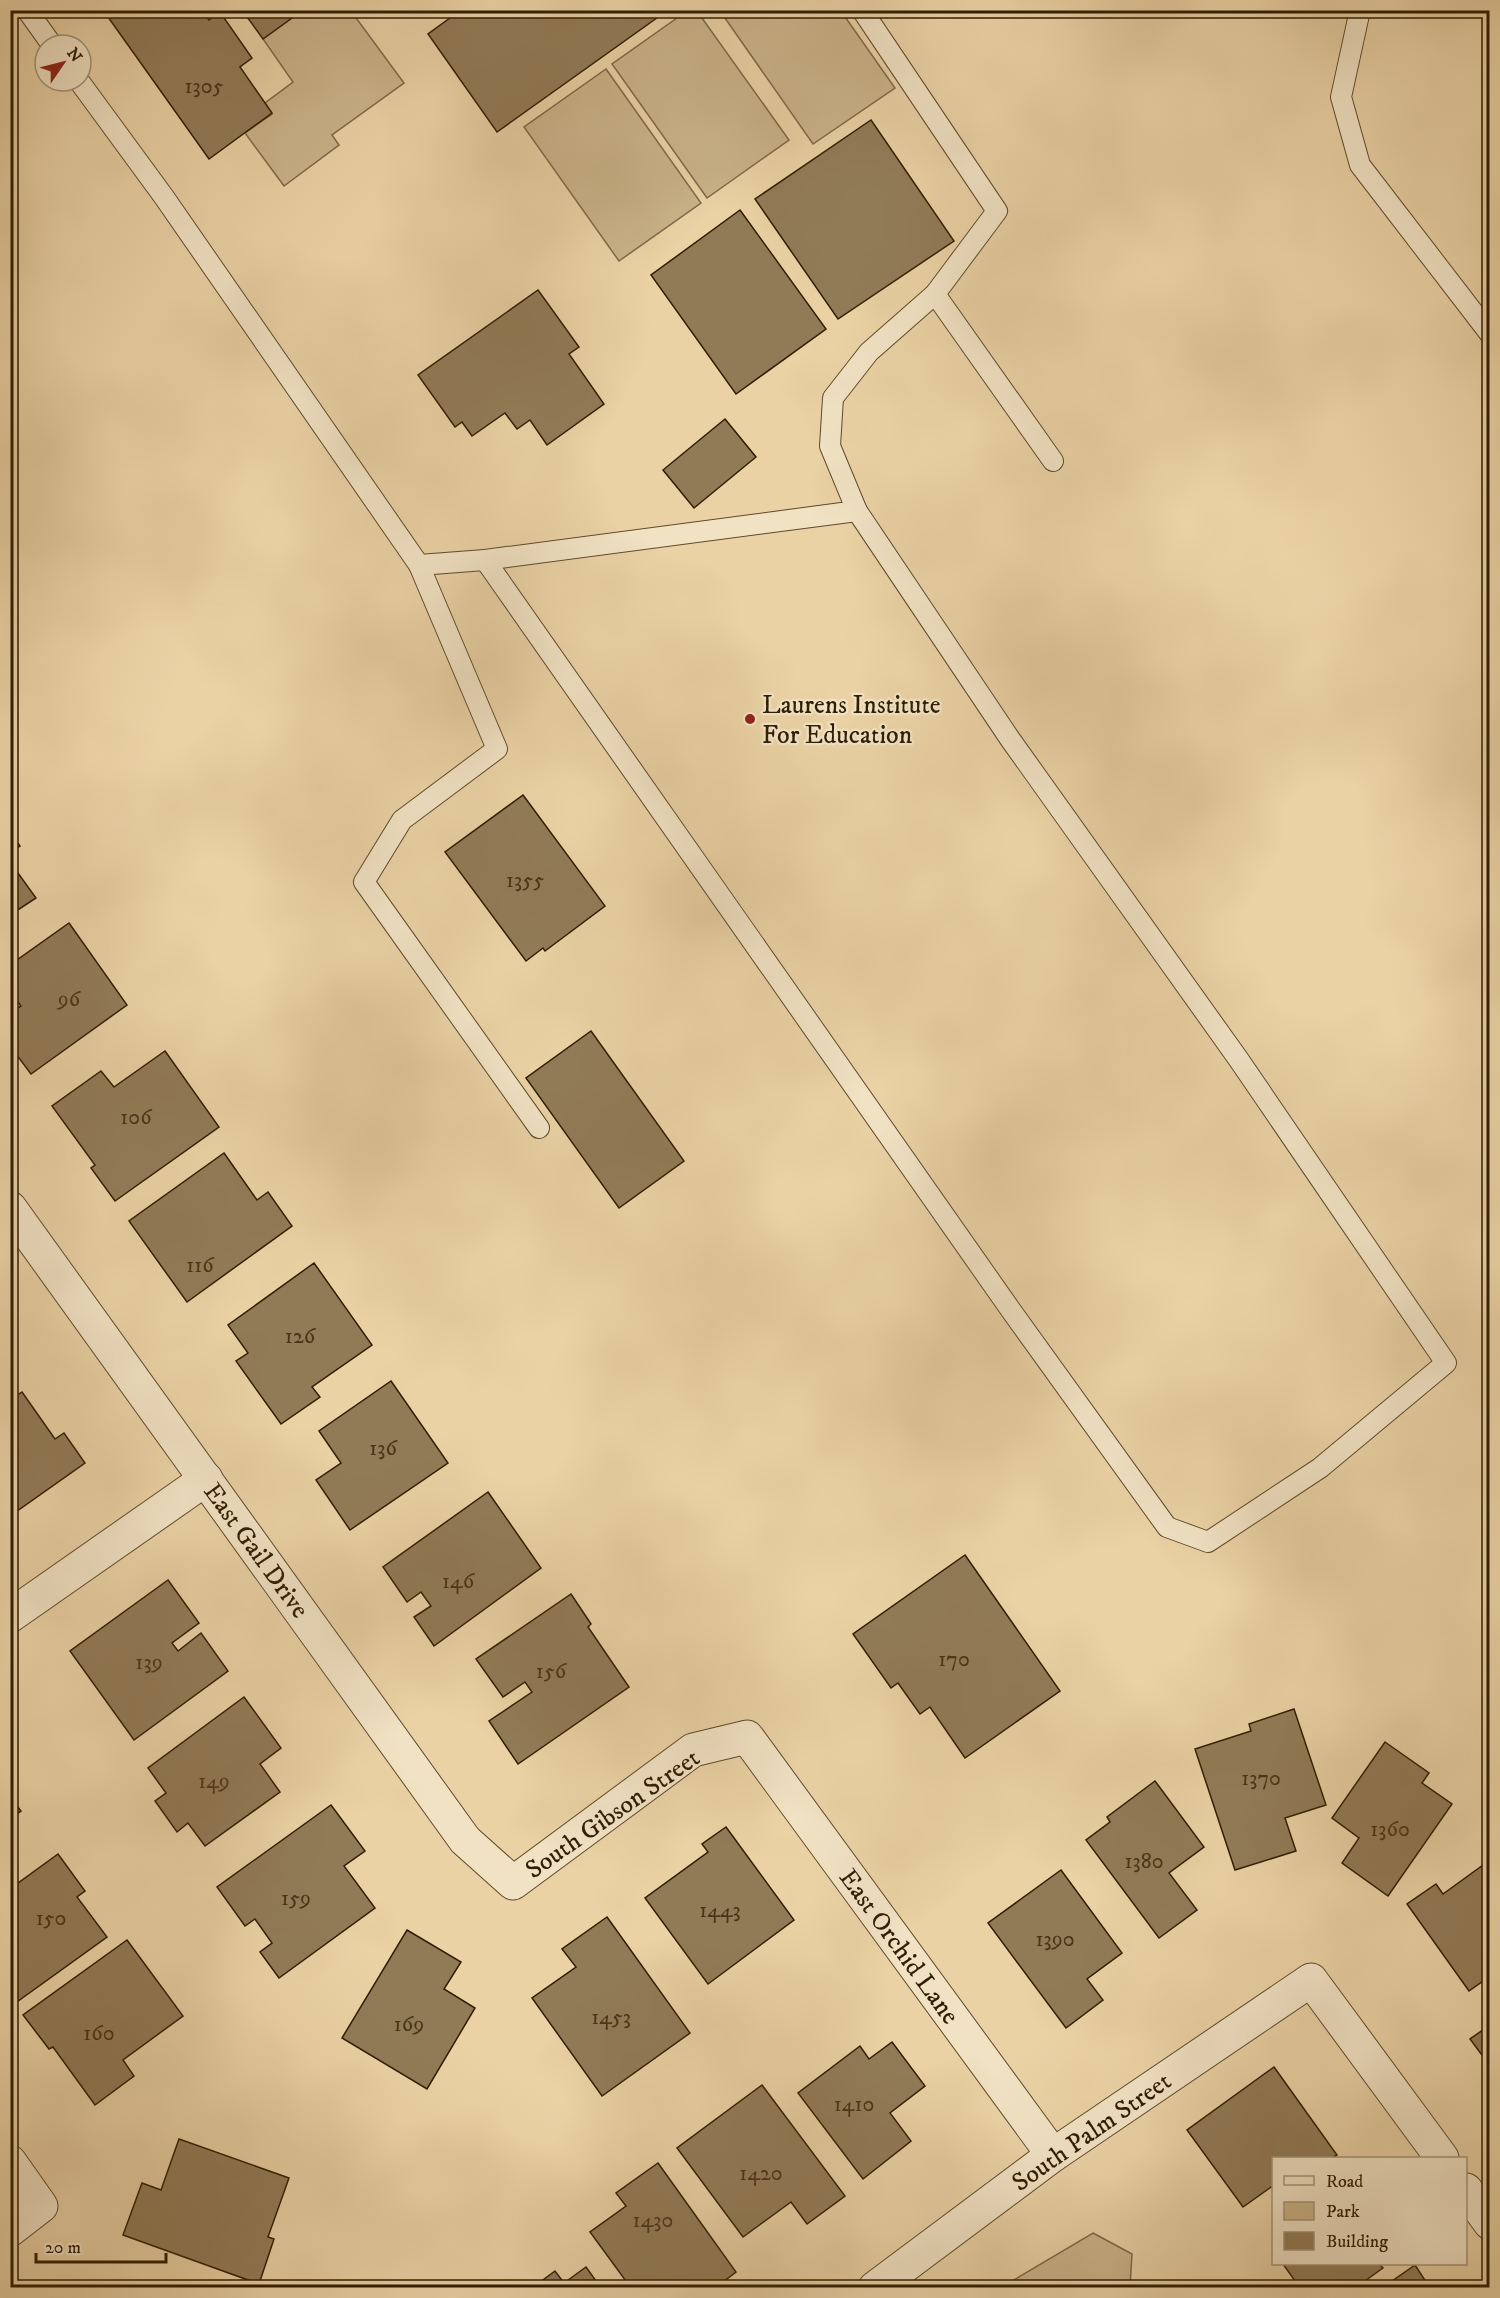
<svg xmlns="http://www.w3.org/2000/svg" width="1500" height="2298" viewBox="0 0 1500 2298" font-family="'IM FELL DW Pica',serif">
<style>
.green{fill:#cab389;stroke:#7d6846;stroke-width:1.5}
.building{fill:#917b57;stroke:#301d02;stroke-width:1.5}
.lines{fill:none;stroke-linecap:round;stroke-linejoin:round}
.lane-casing{stroke:#5e4a2b;stroke-width:22}
.street-casing{stroke:#5e4a2b;stroke-width:35}
.lane{stroke:#f1e2c4;stroke-width:20}
.street{stroke:#f1e2c4;stroke-width:33}
.poi-dot{fill:#8f2418;stroke:#f1e2c4;stroke-width:2}
.labels{text-anchor:middle;stroke-width:4.5;stroke-linejoin:round;paint-order:stroke}
.number-label{font-size:22px;fill:#483417}
.poi-label{font-size:26px;fill:#301d02;stroke:#f1e2c4;text-anchor:start}
.street-label{font-size:26px;fill:#301d02;stroke:#f1e2c4}
</style>
<rect width="100%" height="100%" fill="#ead2a5"/>
<filter id="stains"><feTurbulence type="fractalNoise" baseFrequency=".00333" numOctaves="4"/><feColorMatrix values="0 0 0 0 .2 0 0 0 0 .09 0 0 0 0 .02 0 0 0 .5 -.17"/></filter>
<radialGradient id="worn" r=".72"><stop offset=".6" stop-color="#630" stop-opacity="0"/><stop offset="1" stop-color="#630" stop-opacity=".3"/></radialGradient>
<!-- green -->
<g class="green">
<polygon points="303,10 351,11 404,83 332,135 339,145 284,186 245,133 272,114 265,103 293,82 263,39"/>
<polygon points="687,11 697,11 789,140 707,198 612,64"/>
<polygon points="720,11 841,11 895,88 813,144"/>
<polygon points="606,69 701,203 619,261 524,127"/>
<polygon points="1093,2233 1132,2254 1130,2287 1002,2287"/>
</g>
<!-- building -->
<g class="building">
<polygon points="103,10 202,10 209,20 220,12 252,58 240,67 272,113 209,159"/>
<polygon points="242,10 303,10 263,39"/>
<polygon points="461,10 668,10 497,132 428,34"/>
<polygon points="871,120 954,241 838,319 755,199"/>
<polygon points="740,210 826,329 736,394 651,275"/>
<polygon points="538,290 579,347 569,354 604,404 547,445 530,420 517,429 505,413 472,436 462,422 455,427 418,375"/>
<polygon points="725,419 756,457 694,508 663,470"/>
<polygon points="523,795 605,906 545,951 543,948 526,961 445,852"/>
<polygon points="10,832 20,846 10,853"/>
<polygon points="10,862 36,898 10,915"/>
<polygon points="69,923 127,1005 31,1074 10,1046 10,1013 21,1006 10,991 10,965"/>
<polygon points="591,1031 684,1161 619,1208 526,1078"/>
<polygon points="165,1051 219,1127 115,1201 91,1168 95,1165 52,1106 101,1071 114,1087"/>
<polygon points="224,1153 257,1200 268,1192 292,1226 187,1302 129,1221"/>
<polygon points="314,1263 372,1345 312,1387 320,1397 281,1424 236,1361 248,1353 228,1325"/>
<polygon points="391,1381 448,1463 350,1530 316,1480 341,1463 319,1431"/>
<polygon points="22,1392 55,1439 64,1433 85,1463 10,1516 10,1400"/>
<polygon points="488,1492 541,1568 434,1646 414,1617 431,1606 421,1592 407,1602 383,1567"/>
<polygon points="965,1555 1060,1691 965,1758 930,1707 920,1714 898,1683 891,1688 853,1634"/>
<polygon points="168,1580 199,1623 172,1643 178,1651 201,1633 228,1671 134,1740 70,1651"/>
<polygon points="571,1594 591,1624 588,1627 629,1687 518,1764 489,1721 532,1692 525,1682 503,1697 476,1659"/>
<polygon points="244,1697 281,1748 260,1764 280,1792 205,1846 188,1823 177,1832 155,1801 166,1793 148,1768"/>
<polygon points="1294,1709 1326,1805 1285,1818 1296,1851 1235,1870 1195,1749 1251,1731 1249,1724"/>
<polygon points="1385,1742 1429,1773 1422,1783 1452,1804 1388,1896 1342,1863 1359,1838 1332,1818"/>
<polygon points="1155,1781 1204,1847 1169,1873 1197,1910 1159,1938 1086,1840 1110,1822 1107,1817"/>
<polygon points="10,1796 21,1811 10,1819"/>
<polygon points="331,1805 365,1851 344,1866 375,1908 279,1978 260,1952 272,1943 255,1919 245,1926 217,1887"/>
<polygon points="726,1827 794,1920 708,1984 645,1898 708,1852 702,1844"/>
<polygon points="58,1854 85,1891 77,1897 107,1937 14,2004 10,1999 10,1889"/>
<polygon points="1490,1860 1490,1976 1469,1991 1407,1904 1436,1884 1443,1894"/>
<polygon points="1061,1870 1122,1953 1087,1979 1103,2000 1066,2028 988,1923"/>
<polygon points="607,1917 690,2033 602,2096 532,1998 576,1967 562,1949"/>
<polygon points="407,1930 461,1962 444,1989 475,2008 427,2089 342,2038"/>
<polygon points="127,1940 183,2016 123,2060 134,2076 95,2105 53,2047 49,2049 23,2015"/>
<polygon points="1490,2025 1490,2066 1470,2039"/>
<polygon points="892,2042 925,2086 890,2113 911,2141 863,2179 798,2093 860,2046 869,2059"/>
<polygon points="1274,2067 1337,2155 1332,2158 1274,2158 1274,2185 1243,2207 1187,2130"/>
<polygon points="762,2085 845,2196 807,2224 791,2202 743,2237 677,2148"/>
<polygon points="179,2139 289,2178 268,2237 274,2239 259,2284 123,2235 142,2183 161,2190"/>
<polygon points="658,2163 736,2272 715,2288 658,2288 656,2285 652,2288 631,2288 590,2232 626,2206 616,2193"/>
<polygon points="1283,2264 1379,2264 1383,2268 1355,2288 1300,2288"/>
<polygon points="1415,2265 1430,2288 1382,2288"/>
<polygon points="586,2267 601,2288 532,2288 555,2271 564,2283"/>
</g>
<g class="lines">
<!-- lane casing -->
<g class="lane-casing">
<g id="lane">
<polyline points="27,10 52,45"/>
<polyline points="1360,10 1341,97 1360,165 1490,334"/>
<polyline points="79,81 164,197 419,565 497,749 402,820 364,882 539,1128"/>
<polyline points="935,294 1053,461"/>
<polyline points="485,560 1010,1309 1167,1527 1208,1542 1320,1468 1446,1363 1239,1060 1010,739 857,511 830,446 833,398 869,352 935,294 997,211 862,10"/>
<polyline points="419,565 485,560 857,511"/>
</g>
</g>
<!-- street casing -->
<g class="street-casing">
<g id="street">
<polyline points="10,1208 465,1840 513,1883 693,1750 747,1737 1053,2155"/>
<polyline points="10,1616 206,1479"/>
<polyline points="10,2162 41,2206 10,2230"/>
<polyline points="1466,2190 1490,2223"/>
<polyline points="875,2288 1053,2155 1311,1980 1442,2158"/>
</g>
</g>
<!-- lane -->
<use href="#lane" class="lane"/>
<!-- street -->
<use href="#street" class="street"/>
</g>
<!-- markers -->
<circle class="poi-dot" cx="750" cy="719" r="6"/>
<g class="labels">
<!-- number labels -->
<g class="number-label">
<text x="204" y="93">1305</text>
<text x="525" y="887">1355</text>
<text x="69" y="1006">96</text>
<text x="136" y="1124">106</text>
<text x="200" y="1272">116</text>
<text x="300" y="1343">126</text>
<text x="383" y="1455">136</text>
<text x="458" y="1588">146</text>
<text x="954" y="1666">170</text>
<text x="149" y="1669">139</text>
<text x="551" y="1678">156</text>
<text x="1261" y="1785">1370</text>
<text x="214" y="1788">149</text>
<text x="1390" y="1836">1360</text>
<text x="1144" y="1868">1380</text>
<text x="296" y="1905">159</text>
<text x="720" y="1917">1443</text>
<text x="51" y="1925">150</text>
<text x="1055" y="1946">1390</text>
<text x="611" y="2024">1453</text>
<text x="409" y="2031">169</text>
<text x="99" y="2040">160</text>
<text x="854" y="2111">1410</text>
<text x="761" y="2180">1420</text>
<text x="653" y="2227">1430</text>
</g>
<!-- poi labels -->
<g class="poi-label">
<text x="762" y="713">Laurens Institute<tspan x="762" dy="30">For Education</tspan></text>
</g>
<!-- street labels -->
<g class="street-label">
<text transform="translate(257 1550) rotate(54)" y="9">East Gail Drive</text>
<text transform="translate(612 1813) rotate(-35)" y="9">South Gibson Street</text>
<text transform="translate(900 1946) rotate(54)" y="9">East Orchid Lane</text>
<text transform="translate(1091 2131) rotate(-35)" y="9">South Palm Street</text>
</g>
</g>
<!-- margin -->
<rect width="1500" height="2298" fill="none" stroke="#ead2a5" stroke-width="36"/>
<rect x="12" y="12" width="1476" height="2274" fill="none" stroke="#301d02" stroke-width="3"/>
<rect x="18" y="18" width="1464" height="2262" fill="none" stroke="#301d02" stroke-width="1.5"/>
<!-- legend -->
<rect x="1272" y="2157" width="195" height="108" fill="#f1e2c4" stroke="#a49376" stroke-width="1.5"/>
<rect x="1284" y="2176" width="30" height="9" fill="#f1e2c4" stroke="#a49376" stroke-width="1.5"/>
<text x="1326" y="2187" font-size="18" fill="#301d02">Road</text>
<rect x="1284" y="2202" width="30" height="18" fill="#cab389" stroke="#a49376" stroke-width="1.5"/>
<text x="1326" y="2217" font-size="18" fill="#301d02">Park</text>
<rect x="1284" y="2232" width="30" height="18" fill="#917b57" stroke="#a49376" stroke-width="1.5"/>
<text x="1326" y="2247" font-size="18" fill="#301d02">Building</text>
<!-- north arrow -->
<g transform="translate(63 63) rotate(55)"><circle r="28" fill="#f1e2c4" stroke="#a49376" stroke-width="1.5"/>
<path d="M0-4.5L10 22L0 15L-10 22Z" fill="#8f2418"/>
<text y="-9" font-size="16" font-weight="bold" text-anchor="middle" fill="#301d02">N</text>
</g>
<!-- scale -->
<path d="M36 2253v9h130v-9" fill="none" stroke="#301d02" stroke-width="3"/>
<text x="45" y="2253" font-size="18" fill="#301d02" stroke="#f1e2c4" stroke-width="4.5" paint-order="stroke">20 m</text>
<rect width="100%" height="100%" filter="url(#stains)"/>
<rect width="100%" height="100%" fill="url(#worn)"/>
</svg>
